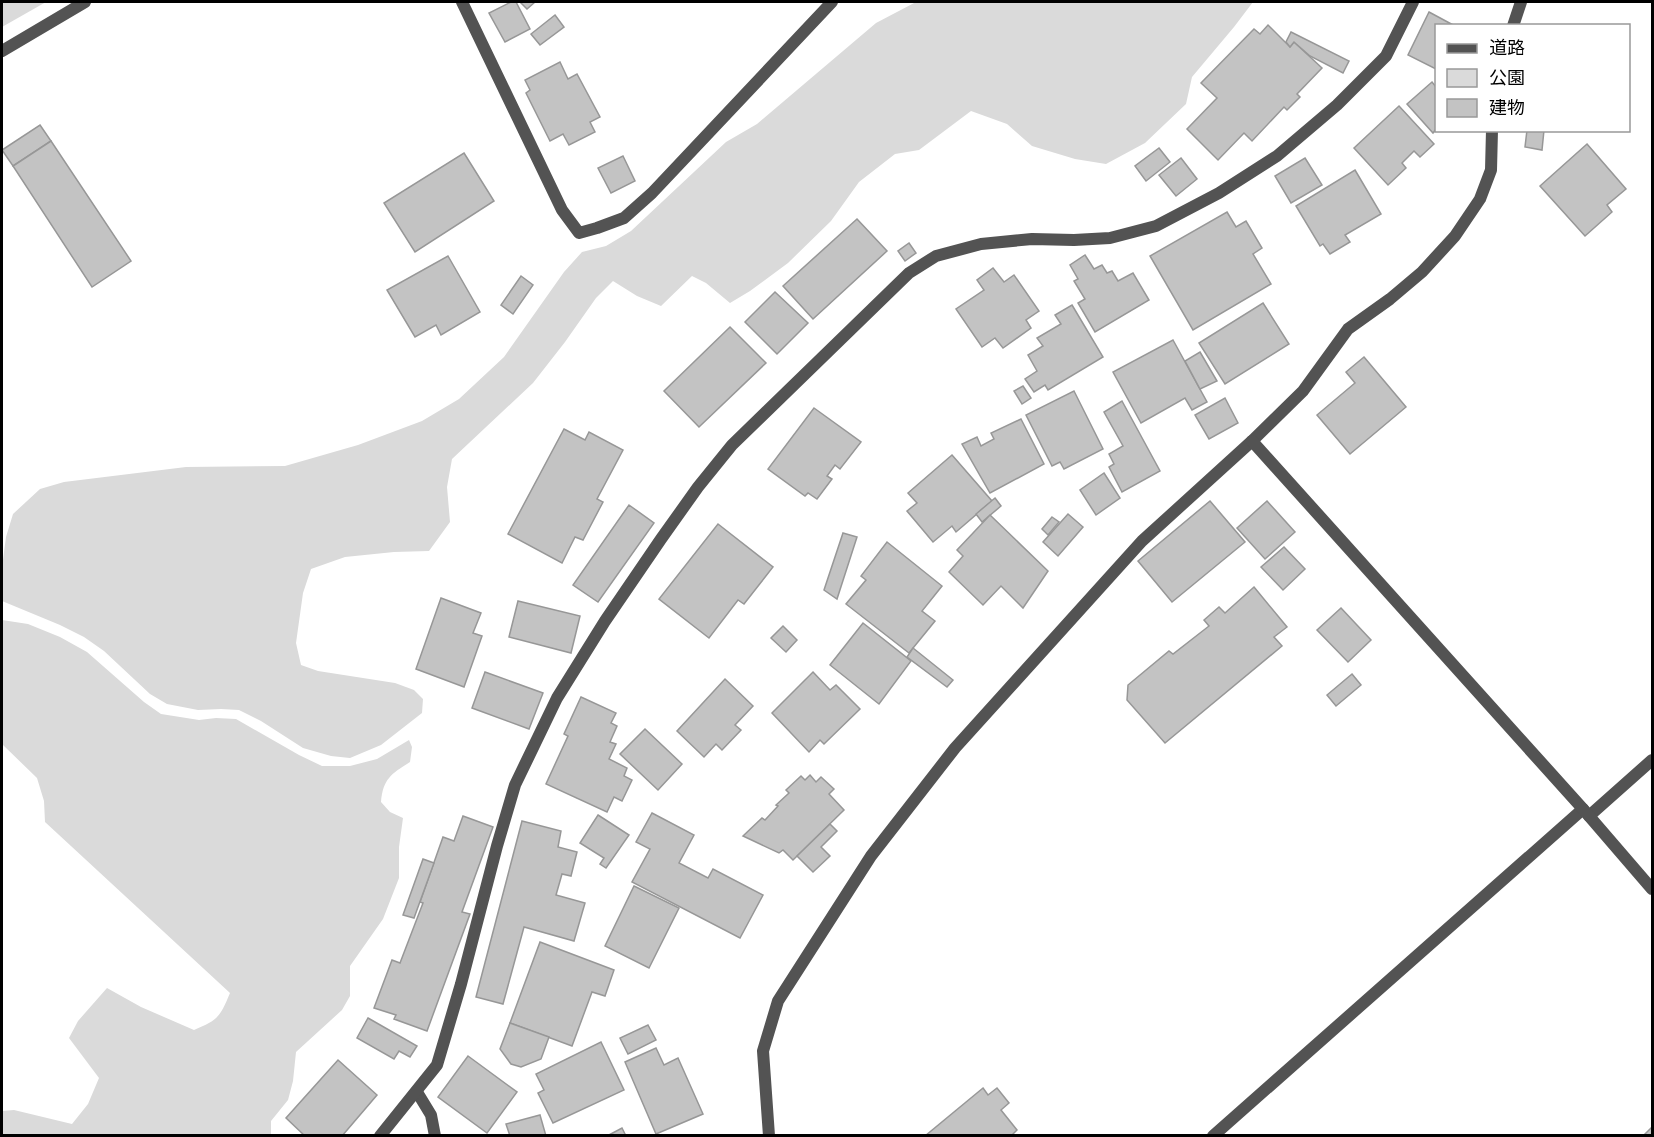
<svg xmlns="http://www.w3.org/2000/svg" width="1654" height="1137" viewBox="0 0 1654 1137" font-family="Overpass,'Noto Sans JP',sans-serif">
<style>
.green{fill:#dadada}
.building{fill:#c3c3c3;stroke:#979797;stroke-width:1.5}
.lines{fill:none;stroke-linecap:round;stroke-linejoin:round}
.minor{stroke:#535353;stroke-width:12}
.tertiary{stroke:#535353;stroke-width:12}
</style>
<rect width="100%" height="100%" fill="#fff"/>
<!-- green -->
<g class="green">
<polygon points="2,2 46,2 2,27"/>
<polygon points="916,2 1253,2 1234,27 1192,77 1186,104 1145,143 1106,164 1075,159 1032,146 1007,124 971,111 919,150 895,154 859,182 831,221 788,263 750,291 730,303 706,283 692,276 661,306 637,296 613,281 596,298 565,342 533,383 452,459 447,487 450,522 429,551 394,552 345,557 311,569 303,593 296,643 301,665 318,671 395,683 414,690 423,699 422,713 381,745 350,758 331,756 303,748 261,721 239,710 221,709 198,710 167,704 150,694 104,651 84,637 60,625 2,601 2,567 6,537 13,514 40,489 64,482 186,467 285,466 358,445 422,421 459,399 504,357 564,272 582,252 606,246 631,231 726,142 757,124 876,23"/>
<path d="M2,620L28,624L60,637L87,652L144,702L161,714L199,720L216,718L236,719L299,755L322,766H350L377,759L409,740L412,747L410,762C391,774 383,779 381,802L390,812L403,818L399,847V878L383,919L350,966V996L342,1010L296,1052L293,1081L288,1100L271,1121V1135H2V1111L14,1110L72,1124L88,1104L99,1078L69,1038L78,1021L107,988L141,1007L194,1030C218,1020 220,1017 230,993L45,822L44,801L37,778L2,744Z"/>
</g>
<!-- building -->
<g class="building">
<polygon points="511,2 516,2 530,29 505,42 489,13"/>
<polygon points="520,2 535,2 527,9"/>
<polygon points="1429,12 1455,26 1436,26 1436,69 1408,55"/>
<polygon points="555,15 564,27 540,45 531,34"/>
<polygon points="1268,25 1290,47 1294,42 1322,68 1297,94 1300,97 1287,110 1284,107 1252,141 1244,133 1218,160 1187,129 1217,98 1201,83 1254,29 1260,34"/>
<polygon points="1291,32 1349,61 1343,73 1310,56 1294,42 1290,47 1286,42"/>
<polygon points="560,62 568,79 577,74 600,117 590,122 595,132 569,145 563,134 550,141 526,93 530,90 525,80"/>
<polygon points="1432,82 1436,87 1436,129 1433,133 1407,104"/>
<polygon points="1399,106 1434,144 1420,157 1414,151 1402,163 1406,168 1388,185 1354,148"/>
<polygon points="40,125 51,141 13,166 2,150"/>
<polygon points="1527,130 1544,130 1542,150 1525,147"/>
<polygon points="51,141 131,261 92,287 13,166"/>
<polygon points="1587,144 1626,189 1607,205 1612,212 1585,236 1540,186"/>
<polygon points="1159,148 1170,162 1146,181 1135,166"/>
<polygon points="464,153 494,201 415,252 384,203"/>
<polygon points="623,156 635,181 611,193 598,168"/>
<polygon points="1181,158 1197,179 1176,196 1159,175"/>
<polygon points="1305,158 1322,185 1291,203 1275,176"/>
<polygon points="1355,170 1381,214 1345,235 1350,242 1330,254 1323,244 1320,246 1296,206"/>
<polygon points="1227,212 1236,227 1246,221 1262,248 1253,254 1271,284 1193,330 1150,256"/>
<polygon points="857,219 887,251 813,319 783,286"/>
<polygon points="909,243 916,253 905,261 898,251"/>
<polygon points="1085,255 1094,269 1102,265 1107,273 1112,271 1118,281 1133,273 1149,300 1095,332 1078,303 1085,299 1074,281 1078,279 1070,265"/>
<polygon points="448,256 480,312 441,335 436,325 415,337 387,290"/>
<polygon points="993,268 1004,282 1014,275 1039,311 1026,320 1031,328 1003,348 995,338 982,347 956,309 984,290 977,280"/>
<polygon points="521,276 533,285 513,314 501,305"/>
<polygon points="775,292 808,323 777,354 745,322"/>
<polygon points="1263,303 1289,344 1225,384 1199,343"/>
<polygon points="1072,305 1103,357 1048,390 1045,385 1034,392 1025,379 1037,371 1028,355 1043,346 1037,338 1061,324 1055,315"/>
<polygon points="730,327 766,363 699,427 664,391"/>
<polygon points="1173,340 1207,402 1192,410 1185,398 1141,423 1113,372"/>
<polygon points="1200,352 1217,381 1200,389 1185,361"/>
<polygon points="1364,357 1406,407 1350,454 1317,415 1355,383 1346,372"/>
<polygon points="1023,386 1031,398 1022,404 1014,391"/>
<polygon points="1074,391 1103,449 1064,469 1060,462 1052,466 1026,415"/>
<polygon points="1225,398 1238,423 1209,439 1195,415"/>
<polygon points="1122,401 1160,471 1122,492 1109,467 1114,464 1109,454 1123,446 1104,412"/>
<polygon points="814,408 861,442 840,469 835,465 827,476 832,479 817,499 808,493 805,496 768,469"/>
<polygon points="1021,419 1044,464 990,493 962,444 977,437 981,446 994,439 991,433"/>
<polygon points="564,429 585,440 589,432 623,450 597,499 603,502 583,540 575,537 562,563 508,534"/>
<polygon points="952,455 992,501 956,532 952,526 933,542 907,511 917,503 908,493"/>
<polygon points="1104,473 1120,498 1096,515 1080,490"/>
<polygon points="995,498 1001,506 982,522 976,514"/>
<polygon points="1210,501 1245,542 1172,602 1138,561"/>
<polygon points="1267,501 1295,532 1265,559 1237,528"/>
<polygon points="629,505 654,523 598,602 573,585"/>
<polygon points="1068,514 1083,527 1058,556 1043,542"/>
<polygon points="990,515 1048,571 1023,608 1001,586 983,605 949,572 963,556 957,550"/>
<polygon points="1052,517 1059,522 1048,535 1042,529"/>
<polygon points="718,524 773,567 744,604 738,600 709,638 659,599"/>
<polygon points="843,533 857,537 837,599 824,590"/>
<polygon points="887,542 942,586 922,611 935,621 909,653 846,604 866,580 861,576"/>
<polygon points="1284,547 1305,569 1283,590 1261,567"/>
<polygon points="1254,587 1287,627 1274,637 1282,646 1165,743 1127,700 1128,685 1169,651 1173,654 1209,626 1204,620 1219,607 1225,613"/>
<polygon points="441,598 481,613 473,633 482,636 464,687 416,669"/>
<polygon points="518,601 580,616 571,653 509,637"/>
<polygon points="1341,608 1371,640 1348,662 1317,630"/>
<polygon points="863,623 911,661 879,704 830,665"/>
<polygon points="783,626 797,640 786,652 771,638"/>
<polygon points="913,648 953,680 947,687 907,657"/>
<polygon points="485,672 543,693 529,729 472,708"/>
<polygon points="813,672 830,690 836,685 860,709 824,744 820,740 809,752 772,713"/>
<polygon points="1352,674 1361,685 1336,706 1327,695"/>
<polygon points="725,679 753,706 735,725 741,730 722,750 716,744 704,757 677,731"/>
<polygon points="581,697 616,713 611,723 617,726 610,742 616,744 609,759 627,768 624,776 632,780 622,801 614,797 607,812 546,784 568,736 564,734"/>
<polygon points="645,729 682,764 658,790 620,754"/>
<polygon points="810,775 816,782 821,777 834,789 829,794 844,810 793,860 783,850 779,853 743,836 762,818 765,820 778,806 776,805 789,793 786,790 801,776 805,780"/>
<polygon points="652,813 694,835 679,863 708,878 713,869 763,895 740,938 632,882 650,849 636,842"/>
<polygon points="598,815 629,835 606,868 600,864 604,858 580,843"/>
<polygon points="463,816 493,827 462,912 470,914 427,1031 394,1019 396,1015 374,1008 392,960 400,963 423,903 420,902 443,837 454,841"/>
<polygon points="522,821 561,831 558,847 577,852 571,876 562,874 556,895 585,903 574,941 524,927 503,1004 476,997"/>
<polygon points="830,824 837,831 821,847 830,856 813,872 797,856"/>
<polygon points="423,859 434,863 414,918 403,915"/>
<polygon points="634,886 679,908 649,968 605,946"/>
<polygon points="540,942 614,970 605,996 592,992 572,1046 510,1023"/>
<polygon points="368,1018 417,1046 410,1057 399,1051 394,1059 357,1038"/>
<polygon points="510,1023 549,1037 541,1059 521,1067 511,1064 500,1049"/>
<polygon points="648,1025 656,1040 628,1054 620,1038"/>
<polygon points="601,1042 624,1090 553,1123 538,1093 544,1090 536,1074"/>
<polygon points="656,1048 664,1065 678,1058 703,1114 656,1134 625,1062"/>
<polygon points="468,1056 517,1092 487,1133 438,1097"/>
<polygon points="338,1060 377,1095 342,1136 305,1136 286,1118"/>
<polygon points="983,1088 988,1095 997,1088 1009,1103 1001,1110 1017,1130 1011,1136 925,1136"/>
<polygon points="540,1115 546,1136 510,1136 506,1124"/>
<polygon points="1652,1127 1652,1136 1643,1136"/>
<polygon points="622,1128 626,1136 607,1136"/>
</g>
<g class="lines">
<!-- minor -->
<g class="minor">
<polyline points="462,2 562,210 579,233 597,228 624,218 652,193 832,2"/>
<polyline points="1513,26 1521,2"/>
<polyline points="2,51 85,2"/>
<polyline points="1589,816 1652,760"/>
<polyline points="417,1092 431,1115 435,1136"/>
<polyline points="380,1136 437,1065 461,984 497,846 515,785 557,698 605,621 661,539 698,487 732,445 909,273 936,256 981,244 1032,239 1074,240 1110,238 1156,226 1219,193 1277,156 1337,105 1386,56 1413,2"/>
<polyline points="769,1136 763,1051 778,1001 871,856 955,748 1142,541 1252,441 1303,391 1348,329 1390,299 1422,272 1455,236 1480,199 1491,170 1492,130"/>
<polyline points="1213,1136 1583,809"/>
</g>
<!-- tertiary -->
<polyline class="tertiary" points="1252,441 1583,809 1652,889"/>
</g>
<!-- border -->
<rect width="1654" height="1137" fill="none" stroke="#000000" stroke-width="6"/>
<!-- legend -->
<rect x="1435" y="24" width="195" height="108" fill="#ffffff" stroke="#999999" stroke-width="1.5"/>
<rect x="1447" y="44" width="30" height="9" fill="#535353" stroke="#999999" stroke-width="1.5"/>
<text x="1489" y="54" font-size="18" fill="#000000">道路</text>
<rect x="1447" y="69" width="30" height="18" fill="#dadada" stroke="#999999" stroke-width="1.5"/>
<text x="1489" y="84" font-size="18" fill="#000000">公園</text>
<rect x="1447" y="99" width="30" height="18" fill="#c3c3c3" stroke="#999999" stroke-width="1.5"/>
<text x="1489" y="114" font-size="18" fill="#000000">建物</text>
</svg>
